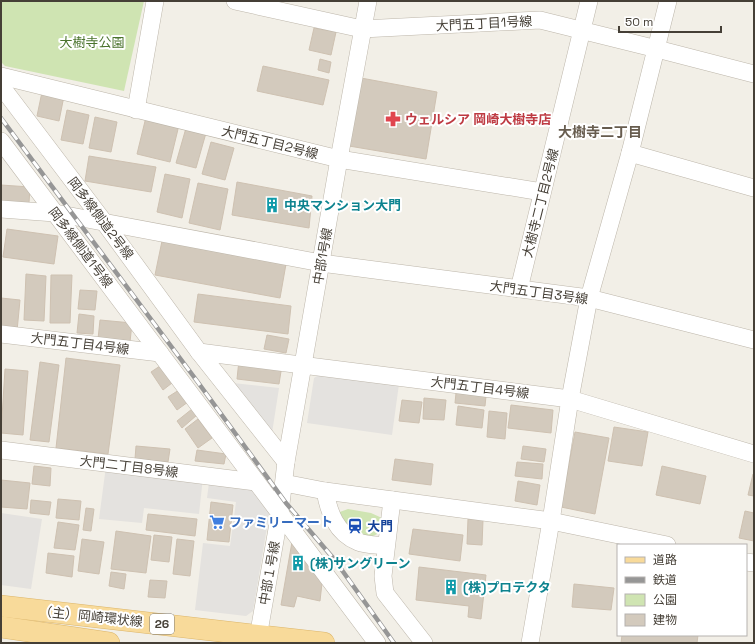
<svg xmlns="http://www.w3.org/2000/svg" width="755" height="644" viewBox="0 0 755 644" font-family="'Space Grotesk','Noto Sans JP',sans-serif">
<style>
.green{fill:#cfe4b2}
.parking{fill:#e4e2df}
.building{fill:#d3cabd;stroke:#cec1b1}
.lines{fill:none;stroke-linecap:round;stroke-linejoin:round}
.minor-casing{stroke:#bdb6aa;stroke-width:18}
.major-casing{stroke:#dcb66b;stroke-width:22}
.minor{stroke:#fff;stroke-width:17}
.major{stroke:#f8da9a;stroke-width:21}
.rail-casing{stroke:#969696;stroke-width:4.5}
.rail{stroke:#fff;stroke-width:3;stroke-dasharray:9;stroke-linecap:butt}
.labels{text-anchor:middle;stroke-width:4;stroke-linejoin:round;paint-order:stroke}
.shield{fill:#fff;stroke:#7d7972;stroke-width:1}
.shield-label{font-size:12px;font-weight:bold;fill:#453f36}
.street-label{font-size:13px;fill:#453f36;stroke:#fff}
.park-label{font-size:13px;fill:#4a732d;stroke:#fff}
.health-label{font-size:13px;font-weight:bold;fill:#be3a42;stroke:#fff;text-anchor:start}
.culture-label{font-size:13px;font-weight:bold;fill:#0d838f;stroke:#fff;text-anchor:start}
.shop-label{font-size:13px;font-weight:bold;fill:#366cbe;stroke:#fff;text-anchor:start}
.transit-label{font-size:13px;font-weight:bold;fill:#164399;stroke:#fff;text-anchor:start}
.neighbourhood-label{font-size:14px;font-weight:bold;fill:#675c4e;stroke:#fff}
</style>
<rect width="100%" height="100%" fill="#f2efe7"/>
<!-- green -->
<g class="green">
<polygon points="1,1 144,1 124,91 5,66 1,62"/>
<path d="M348,509L371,513L382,518L381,531C364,547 348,524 337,513Z"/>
</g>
<!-- parking -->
<g class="parking">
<polygon points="320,374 399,384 392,435 307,423 314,378"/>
<polygon points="233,383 279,388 272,433"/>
<polygon points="106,466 203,477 199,514 144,508 142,523 99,519"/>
<polygon points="209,483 254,488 270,509 253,611 246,616 195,610 203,543 230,546 236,502 207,498"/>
<polygon points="1,513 42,519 31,589 1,585"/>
</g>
<!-- building -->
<g class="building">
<polygon points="314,28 336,32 331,55 309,50"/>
<polygon points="320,59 331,62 329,73 318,70"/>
<polygon points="263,66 329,80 323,105 257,91"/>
<polygon points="361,78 437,92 426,159 349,146"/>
<polygon points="42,92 64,96 59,121 37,116"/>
<polygon points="67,110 89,115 83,144 61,140"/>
<polygon points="95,117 117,122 111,152 89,148"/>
<polygon points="146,117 179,125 170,162 137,154"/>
<polygon points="186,128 206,133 196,168 176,163"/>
<polygon points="211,142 234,148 225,180 202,174"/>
<polygon points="89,156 156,167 151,192 85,181"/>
<polygon points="165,174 190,179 182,218 157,212"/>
<polygon points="237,182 312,196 309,228 232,215"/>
<polygon points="198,183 228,189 220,230 189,223"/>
<polygon points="1,185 30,187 29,203 1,201"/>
<polygon points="7,229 58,236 54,264 3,257"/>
<polygon points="162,241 286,264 280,298 155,275"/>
<polygon points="26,274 46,276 44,321 24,320"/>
<polygon points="51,275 72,275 70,323 50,323"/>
<polygon points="80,290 97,291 95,310 78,309"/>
<polygon points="198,294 291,306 288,334 194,322"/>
<polygon points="1,298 20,300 17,331 1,329"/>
<polygon points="79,314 94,316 93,334 77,333"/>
<polygon points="100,320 132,323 130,342 98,339"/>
<polygon points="267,335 289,339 286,353 264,349"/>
<polygon points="66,358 120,365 108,454 56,448"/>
<polygon points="239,360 282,365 279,384 237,379"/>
<polygon points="40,362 59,365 49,442 30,440"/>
<polygon points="160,366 172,383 163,390 151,372"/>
<polygon points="5,369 28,371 23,435 1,433"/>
<polygon points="179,390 188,402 177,410 168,397"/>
<polygon points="456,393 486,396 485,406 455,403"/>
<polygon points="424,398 446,400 444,420 423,419"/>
<polygon points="402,400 422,402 419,423 399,421"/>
<polygon points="511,405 553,410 551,433 508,428"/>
<polygon points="458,406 484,410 482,428 456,425"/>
<polygon points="192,409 197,415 182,428 177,421"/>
<polygon points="489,411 507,413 505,439 487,437"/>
<polygon points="198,419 212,438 198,448 185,429"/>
<polygon points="614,427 648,432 642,466 608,461"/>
<polygon points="575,432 609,438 595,514 561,507"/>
<polygon points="136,446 170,449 168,462 135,459"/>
<polygon points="523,446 546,449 544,462 521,459"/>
<polygon points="197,450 226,454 224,464 195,461"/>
<polygon points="395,459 433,464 431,485 392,480"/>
<polygon points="517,462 543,464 542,479 515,476"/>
<polygon points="34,466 51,468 50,486 32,484"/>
<polygon points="662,466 706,476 700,504 656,495"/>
<polygon points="753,474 754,474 754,496 748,495"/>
<polygon points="1,480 30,483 27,509 1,507"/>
<polygon points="518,481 540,485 537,505 515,501"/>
<polygon points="58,499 81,501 79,520 56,518"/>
<polygon points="31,500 51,502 49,515 30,513"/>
<polygon points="211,502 233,505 229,542 207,540"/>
<polygon points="86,508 94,509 91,531 83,530"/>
<polygon points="745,511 754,513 754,541 739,538"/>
<polygon points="148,514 197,519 195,536 146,530"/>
<polygon points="468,519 483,520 482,545 467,544"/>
<polygon points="58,522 79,525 75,550 54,548"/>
<polygon points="413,529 463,535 460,561 409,554"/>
<polygon points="116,531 151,536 146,573 111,569"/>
<polygon points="154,535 172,537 169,562 151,560"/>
<polygon points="82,539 104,542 99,574 78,571"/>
<polygon points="177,539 194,541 190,576 173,574"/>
<polygon points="292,542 322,583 320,601 297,596 294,607 281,605"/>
<polygon points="48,553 74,556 72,577 46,573"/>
<polygon points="419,567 486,575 481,619 468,617 469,606 416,600"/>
<polygon points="111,572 126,574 124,589 109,586"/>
<polygon points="150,580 167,581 165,598 148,597"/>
<polygon points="574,584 614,588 611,610 572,607"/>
<polygon points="622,635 698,635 697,643 621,643"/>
</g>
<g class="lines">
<!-- minor casing -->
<g class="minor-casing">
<g id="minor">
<polyline points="235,1 362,29 540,20 657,49 754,74"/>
<polyline points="1,76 339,159 542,192"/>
<polyline points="1,86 104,222 199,352 286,462"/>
<polyline points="136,110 155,1"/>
<polyline points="1,141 377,643"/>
<polyline points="630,153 754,188"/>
<polyline points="1,209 55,213 321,263 589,298 754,340"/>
<polyline points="519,289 589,1"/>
<polyline points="1,334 160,353"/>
<polyline points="199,352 570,399 754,454"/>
<polyline points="1,450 256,482"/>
<polyline points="284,483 325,491 551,521 667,545"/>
<path d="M325,491C329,513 336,533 358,542C366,545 377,545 386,546"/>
<polyline points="392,500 383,576 385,593 424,643"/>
<polyline points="746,562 754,563"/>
<polyline points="257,643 280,512 286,462 339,159 368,1"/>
<polyline points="530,643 551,521 570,399 589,298 630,153 668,1"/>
</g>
</g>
<!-- major casing -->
<g class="major-casing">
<g id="major">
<polyline points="1,606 324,643"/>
<polyline points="1,627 109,643"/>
</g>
</g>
<!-- minor -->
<use href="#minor" class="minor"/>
<!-- major -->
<use href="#major" class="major"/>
<!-- rail casing -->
<g class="rail-casing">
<polyline id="rail" points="1,118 197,381 286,503 334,559 394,643"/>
</g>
<!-- rail -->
<use href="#rail" class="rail"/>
</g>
<!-- icons -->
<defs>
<g id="pharmacy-bare" transform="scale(1.2)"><path d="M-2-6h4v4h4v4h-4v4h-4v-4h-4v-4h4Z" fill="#e0444e" stroke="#fff" stroke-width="2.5" paint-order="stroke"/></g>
<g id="building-bare" transform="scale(1.2)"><path d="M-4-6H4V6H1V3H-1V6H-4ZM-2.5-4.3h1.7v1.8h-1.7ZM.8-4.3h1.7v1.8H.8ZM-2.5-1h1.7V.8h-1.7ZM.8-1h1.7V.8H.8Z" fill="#0f9aa8" stroke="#fff" stroke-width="2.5" paint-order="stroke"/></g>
<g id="supermarket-bare" transform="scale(1.2)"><path d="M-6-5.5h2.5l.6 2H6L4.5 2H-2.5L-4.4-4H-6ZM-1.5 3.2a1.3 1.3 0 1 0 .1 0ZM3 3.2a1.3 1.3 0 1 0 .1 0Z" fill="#3f7fe0" stroke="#fff" stroke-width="2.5" paint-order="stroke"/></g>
<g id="station-bare" transform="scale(1.2)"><path d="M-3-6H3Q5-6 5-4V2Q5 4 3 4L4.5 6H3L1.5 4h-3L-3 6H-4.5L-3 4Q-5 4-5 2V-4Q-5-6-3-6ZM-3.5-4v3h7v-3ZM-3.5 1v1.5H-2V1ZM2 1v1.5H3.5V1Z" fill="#1a4fb4" stroke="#fff" stroke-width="2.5" paint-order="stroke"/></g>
</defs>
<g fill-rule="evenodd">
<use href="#pharmacy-bare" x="393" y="119"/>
<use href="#building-bare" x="272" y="205"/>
<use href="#supermarket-bare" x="217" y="522"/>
<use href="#station-bare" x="355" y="526"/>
<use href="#building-bare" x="298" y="563"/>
<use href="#building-bare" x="451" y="587"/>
</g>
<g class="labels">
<!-- shield labels -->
<rect class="shield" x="150" y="614" width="24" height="20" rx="3"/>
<g class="shield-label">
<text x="162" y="628">26</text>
</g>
<!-- street labels -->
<g class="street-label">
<text transform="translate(484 23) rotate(-3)" y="5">大門五丁目1号線</text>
<text transform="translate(270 142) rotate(14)" y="5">大門五丁目2号線</text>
<text transform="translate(540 203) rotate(-76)" y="5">大樹寺二丁目2号線</text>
<text transform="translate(101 218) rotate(53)" y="5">岡多線側道2号線</text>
<text transform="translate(81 247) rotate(53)" y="5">岡多線側道1号線</text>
<text transform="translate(322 256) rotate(-80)" y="5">中部1号線</text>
<text transform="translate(539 292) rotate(8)" y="5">大門五丁目3号線</text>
<text transform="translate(80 343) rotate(7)" y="5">大門五丁目4号線</text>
<text transform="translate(480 387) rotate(7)" y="5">大門五丁目4号線</text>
<text transform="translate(129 466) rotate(7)" y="5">大門二丁目8号線</text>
<text transform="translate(269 573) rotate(-80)" y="5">中部１号線</text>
<text transform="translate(91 616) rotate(6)" y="5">（主）岡崎環状線</text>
</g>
<!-- park labels -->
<g class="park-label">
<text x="92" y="47">大樹寺公園</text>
</g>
<!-- health labels -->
<g class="health-label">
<text x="405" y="124">ウェルシア 岡崎大樹寺店</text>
</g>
<!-- culture labels -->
<g class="culture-label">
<text x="284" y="210">中央マンション大門</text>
<text x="310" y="568">(株)サングリーン</text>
<text x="463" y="592">(株)プロテクタ</text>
</g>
<!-- shop labels -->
<g class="shop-label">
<text x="229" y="527">ファミリーマート</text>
</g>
<!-- transit labels -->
<g class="transit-label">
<text x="367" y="531">大門</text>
</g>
<!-- neighbourhood labels -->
<g class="neighbourhood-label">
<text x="600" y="137">大樹寺二丁目</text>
</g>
</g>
<!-- border -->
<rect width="755" height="644" fill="none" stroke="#453f36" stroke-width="4"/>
<!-- legend -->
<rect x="617" y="544" width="130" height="92" fill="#ffffff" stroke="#b5b2af"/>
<rect x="625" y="557" width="20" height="6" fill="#f8da9a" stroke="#b5b2af"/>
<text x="653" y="564" font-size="12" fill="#453f36">道路</text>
<rect x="625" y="577" width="20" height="6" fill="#969696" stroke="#b5b2af"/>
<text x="653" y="584" font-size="12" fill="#453f36">鉄道</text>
<rect x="625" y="594" width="20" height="12" fill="#cfe4b2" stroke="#b5b2af"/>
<text x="653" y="604" font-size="12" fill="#453f36">公園</text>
<rect x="625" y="614" width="20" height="12" fill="#d3cabd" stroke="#b5b2af"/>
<text x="653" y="624" font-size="12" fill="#453f36">建物</text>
<!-- scale -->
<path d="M619 26v6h102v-6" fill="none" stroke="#453f36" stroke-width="2"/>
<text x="625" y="26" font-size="12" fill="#453f36" stroke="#ffffff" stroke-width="3" paint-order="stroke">50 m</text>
</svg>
